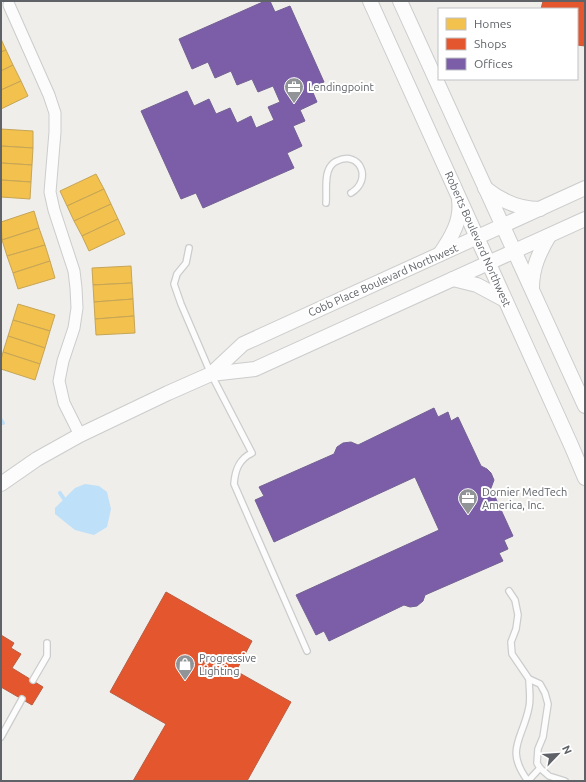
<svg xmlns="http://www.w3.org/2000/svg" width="586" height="782" viewBox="0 0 586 782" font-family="Ubuntu,sans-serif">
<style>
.water{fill:#bfe0f9}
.homes{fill:#f2c14e;stroke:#c6a556}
.shops{fill:#e4572e;stroke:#bc5b3f}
.offices{fill:#7b5ea7;stroke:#736094}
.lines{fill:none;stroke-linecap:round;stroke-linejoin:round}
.stream{stroke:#bfe0f9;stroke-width:4}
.service-casing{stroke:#cbcccc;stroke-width:8}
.minor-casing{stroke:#cbcccc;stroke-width:13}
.tertiary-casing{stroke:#cbcccc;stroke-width:16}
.service{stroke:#fdfcfc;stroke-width:5.5}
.minor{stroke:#fdfcfc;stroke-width:11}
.tertiary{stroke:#fdfcfc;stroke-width:14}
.labels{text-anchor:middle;stroke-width:4;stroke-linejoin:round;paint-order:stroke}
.poi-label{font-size:11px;fill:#5f6368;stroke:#fff;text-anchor:start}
.street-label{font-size:11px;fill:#5f6368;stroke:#fff}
</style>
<rect width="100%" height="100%" fill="#efeeea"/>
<!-- water -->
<polygon class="water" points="85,484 99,486 107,492 111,509 107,527 94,535 75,530 55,514 55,508 75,488"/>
<!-- homes -->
<g class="homes">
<polygon points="1,39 6,50 1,52"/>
<polygon points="6,50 13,65 1,71 1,52"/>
<polygon points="13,65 21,81 1,90 1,71"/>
<polygon points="21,81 28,96 1,109 1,90"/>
<polygon points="1,129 33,131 33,148 1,146"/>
<polygon points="1,146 33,148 32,165 1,163"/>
<polygon points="1,163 32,165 31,182 1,180"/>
<polygon points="96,174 104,189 67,206 60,191"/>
<polygon points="1,180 31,182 30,199 1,197"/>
<polygon points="104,189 111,204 74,221 67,206"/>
<polygon points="111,204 118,219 82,236 74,221"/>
<polygon points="34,211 39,228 2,240 1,222"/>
<polygon points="118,219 125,234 89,251 82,236"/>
<polygon points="39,228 45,245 7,256 2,240"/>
<polygon points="45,245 50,261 13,273 7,256"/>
<polygon points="50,261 55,278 18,289 13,273"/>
<polygon points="131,266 132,283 93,285 92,268"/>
<polygon points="132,283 133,299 94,302 93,285"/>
<polygon points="133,299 134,316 95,319 94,302"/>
<polygon points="18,304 55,315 50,331 13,320"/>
<polygon points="134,316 135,333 96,335 95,319"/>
<polygon points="13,320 50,331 45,348 8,336"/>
<polygon points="8,336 45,348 40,364 3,352"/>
<polygon points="3,352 40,364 35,380 1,369 1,360"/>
</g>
<!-- shops -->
<g class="shops">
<polygon points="543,1 585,1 585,46 577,45 577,9 541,9"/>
<polygon points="166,592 252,641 236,671 291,702 247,781 133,781 166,724 110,692"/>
<polygon points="1,635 14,643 11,648 21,654 12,668 43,687 32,705 1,687"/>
</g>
<!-- offices -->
<g class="offices">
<polygon points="265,1 270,1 275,12 290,6 324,82 311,88 317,102 300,110 305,121 293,126 302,146 287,153 294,168 203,208 196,193 181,199 141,111 187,91 194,106 209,99 216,114 230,108 237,123 251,116 256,128 274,120 268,107 280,102 273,86 258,92 252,79 237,85 231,71 215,78 208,62 192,69 179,39"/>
<polygon points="434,408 438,417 448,412 451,421 458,417 481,466 487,469 491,473 494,480 491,488 513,536 504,540 508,549 499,553 503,561 425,595 423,601 417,606 410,607 404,605 329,641 324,631 316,635 296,595 439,530 415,477 274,542 255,500 264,496 259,487 334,454 337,447 343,443 351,442 358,445"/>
</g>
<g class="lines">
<!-- stream -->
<g class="stream">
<polyline points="1,420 3,423"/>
<polyline points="60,493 64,499"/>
</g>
<!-- service casing -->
<g class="service-casing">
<g id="service">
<path d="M326,203C327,193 324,176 330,167C332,164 334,162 337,161C360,150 373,180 351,193"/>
<path d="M189,248L186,263L177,274L174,284L181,304L211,374L252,453C239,459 235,470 234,484L307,651"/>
<polyline points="509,591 515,600 518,615 516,629 511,642 512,654 529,679 540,684 545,693 548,704 543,737 538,749 537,763 540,768 549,776 565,781"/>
<polyline points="33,680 47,656 47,643"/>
<polyline points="1,737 22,699"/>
<path d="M528,781C504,749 523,739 529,707C531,698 529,688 529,679"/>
<polyline points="528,781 540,768"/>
</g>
</g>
<!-- minor casing -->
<g class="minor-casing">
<polyline id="minor" points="9,5 49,95 55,113 55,132 50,192 54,210 74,271 76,288 77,308 74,328 63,361 59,381 64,403 80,435"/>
</g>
<!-- tertiary casing -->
<g class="tertiary-casing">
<g id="tertiary">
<polyline points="370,1 571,445 585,478"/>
<polyline points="400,1 585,406"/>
<path d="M485,188C501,201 519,209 540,209"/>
<path d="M440,254C451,238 462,220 459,200"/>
<polyline points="453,279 477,285 505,300"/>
<path d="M532,288C532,268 539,253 549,236"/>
<polyline points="211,374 243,344 585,188"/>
<polyline points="1,484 37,459 80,435 168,393 211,374 255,369 585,219"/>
</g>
</g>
<!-- service -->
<use href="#service" class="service"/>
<!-- minor -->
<use href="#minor" class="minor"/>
<!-- tertiary -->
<use href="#tertiary" class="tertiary"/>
</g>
<!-- icons -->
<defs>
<g id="office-pin" transform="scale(1)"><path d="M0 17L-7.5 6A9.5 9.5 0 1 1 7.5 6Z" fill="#919496" stroke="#fff"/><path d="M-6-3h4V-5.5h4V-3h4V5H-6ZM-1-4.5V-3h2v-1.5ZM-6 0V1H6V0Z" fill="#fff"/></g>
<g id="shop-pin" transform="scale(1)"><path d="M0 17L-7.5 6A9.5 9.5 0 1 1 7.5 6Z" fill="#919496" stroke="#fff"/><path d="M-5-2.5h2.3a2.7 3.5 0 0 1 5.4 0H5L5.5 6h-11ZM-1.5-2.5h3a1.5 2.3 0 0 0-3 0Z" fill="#fff"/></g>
</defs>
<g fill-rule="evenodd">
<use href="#office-pin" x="294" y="87"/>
<use href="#office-pin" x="468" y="498"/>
<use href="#shop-pin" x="185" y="664"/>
</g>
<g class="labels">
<!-- poi labels -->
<g class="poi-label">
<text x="308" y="91">Lendingpoint</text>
<text x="482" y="496">Dornier MedTech<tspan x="482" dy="13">America, Inc.</tspan></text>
<text x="199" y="662">Progressive<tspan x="199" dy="13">Lighting</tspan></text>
</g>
<!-- street labels -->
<g class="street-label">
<text transform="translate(478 239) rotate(66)" y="4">Roberts Boulevard Northwest</text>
<text transform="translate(383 280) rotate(-24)" y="4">Cobb Place Boulevard Northwest</text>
</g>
</g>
<!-- border -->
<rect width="586" height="782" fill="none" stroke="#5f6368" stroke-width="4"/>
<!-- legend -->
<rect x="438" y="8" width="140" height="72" fill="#ffffff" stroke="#bfc1c3"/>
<rect x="446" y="18" width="20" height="12" fill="#f2c14e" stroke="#bfc1c3"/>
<text x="474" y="28" font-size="12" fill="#5f6368">Homes</text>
<rect x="446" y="38" width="20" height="12" fill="#e4572e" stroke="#bfc1c3"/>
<text x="474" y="48" font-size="12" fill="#5f6368">Shops</text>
<rect x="446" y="58" width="20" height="12" fill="#7b5ea7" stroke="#bfc1c3"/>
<text x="474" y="68" font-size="12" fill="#5f6368">Offices</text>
<!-- north arrow -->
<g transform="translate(558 754) rotate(65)" stroke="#ffffff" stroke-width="3" paint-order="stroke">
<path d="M0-3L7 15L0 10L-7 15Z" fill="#5f6368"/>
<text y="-6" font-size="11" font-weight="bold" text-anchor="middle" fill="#5f6368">N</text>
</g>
</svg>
